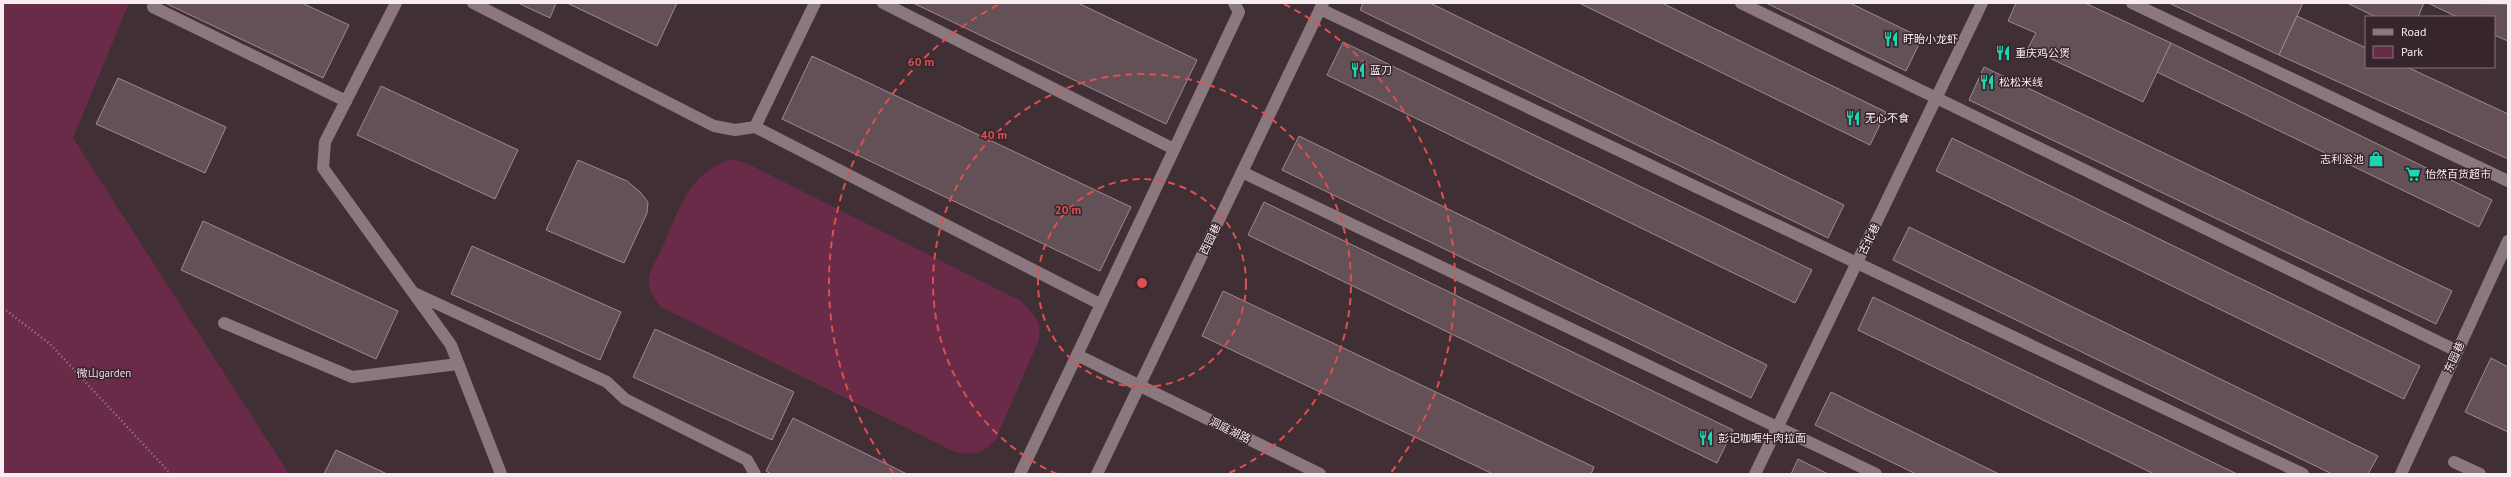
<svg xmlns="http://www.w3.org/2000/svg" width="2511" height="477" viewBox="0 0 2511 477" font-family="'PT Sans','Noto Sans SC',sans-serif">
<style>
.green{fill:#692b47}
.building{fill:#645158;stroke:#9e8990}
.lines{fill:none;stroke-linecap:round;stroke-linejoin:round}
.path{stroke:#95878c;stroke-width:2.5;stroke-dasharray:1 3;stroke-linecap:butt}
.minor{stroke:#8b777e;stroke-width:12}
.ring{fill:none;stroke:#dd4f50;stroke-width:2;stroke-dasharray:7 5}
.labels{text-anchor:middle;stroke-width:3;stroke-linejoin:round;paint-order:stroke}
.poi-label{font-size:11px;fill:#f7ecf0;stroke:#36252b;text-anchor:start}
.street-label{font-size:11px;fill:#f7ecf0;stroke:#36252b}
.park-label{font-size:11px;fill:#f0d8e1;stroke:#36252b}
.centre{fill:#dd4f50;stroke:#36252b;stroke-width:2}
.ring-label{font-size:12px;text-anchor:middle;font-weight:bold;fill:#dd4f50;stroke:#36252b;stroke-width:3;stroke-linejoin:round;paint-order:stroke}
</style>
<rect width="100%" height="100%" fill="#402f35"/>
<!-- green -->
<g class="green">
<polygon points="3,3 129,3 73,138 289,474 3,474"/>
<path d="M732,159L750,165L1021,301C1035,316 1043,321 1038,342L996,439C982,455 975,455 955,452L661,307C654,298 648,292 649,280C649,270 659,256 663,246C680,207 688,173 732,159Z"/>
</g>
<!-- building -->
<g class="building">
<polygon points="165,3 302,3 349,25 323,78"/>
<polygon points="518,3 556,3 550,18"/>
<polygon points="567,3 677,3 657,46"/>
<polygon points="913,3 1078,3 1197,60 1166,124"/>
<polygon points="1363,3 1430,3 1844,205 1828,238 1360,10"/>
<polygon points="1579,3 1662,3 1886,112 1870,145"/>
<polygon points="1766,3 1850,3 1922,38 1906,71"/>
<polygon points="2016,3 2085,3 2171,43 2143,102 2028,48 2036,33 2008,21"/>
<polygon points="2169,3 2303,3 2279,55"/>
<polygon points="2347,3 2424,3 2418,17 2376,17"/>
<polygon points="2428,3 2508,4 2508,41 2494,35 2494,17 2457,17"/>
<polygon points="2297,16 2366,48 2366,67 2407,67 2508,114 2508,159 2279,55"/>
<polygon points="1343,42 1812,270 1795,303 1327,75"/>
<polygon points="2171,43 2492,200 2479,227 2157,72"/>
<polygon points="812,56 1131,207 1100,271 782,119"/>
<polygon points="1984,67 2452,291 2436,324 1969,100"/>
<polygon points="118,78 226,127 205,173 96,124"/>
<polygon points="381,86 518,150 495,199 357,135"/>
<polygon points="1299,136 1767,365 1751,398 1282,170"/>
<polygon points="1952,138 2420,366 2404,399 1936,171"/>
<polygon points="578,160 627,181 640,192 648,202 647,213 624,263 546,230"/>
<polygon points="1264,202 1733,430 1717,463 1248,235"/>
<polygon points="203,221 398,311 376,359 181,270"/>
<polygon points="1909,227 2378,456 2368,474 2332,474 1893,260"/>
<polygon points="472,246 621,312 600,360 451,294"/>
<polygon points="1223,291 1594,467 1591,474 1493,474 1202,336"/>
<polygon points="1873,297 2237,474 2154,474 1858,330"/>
<polygon points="655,329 794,392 772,440 633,377"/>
<polygon points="2491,358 2508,367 2508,432 2465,412"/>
<polygon points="1831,392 1999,474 1916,474 1815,425"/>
<polygon points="793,418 907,474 771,474 766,471"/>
<polygon points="336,450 387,474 324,474"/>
<polygon points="1798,459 1828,474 1791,474"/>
</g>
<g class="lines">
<!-- path -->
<g class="path">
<polyline points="3,5 5,3"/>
<polyline points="3,308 50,344 171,474"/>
</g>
<!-- minor -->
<g class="minor">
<polyline points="396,3 325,142 323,168 451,345 501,474"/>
<polyline points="473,3 714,126 735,130 755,127 815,3"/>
<polyline points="883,3 1174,149"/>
<polyline points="1234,3 1239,12 1077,355 1320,474"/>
<polyline points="1741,3 2457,351"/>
<polyline points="2132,3 2508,181"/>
<polyline points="153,7 346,101"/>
<polyline points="1320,9 2303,474"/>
<polyline points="755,127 1100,304"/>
<polyline points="1242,172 1876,474"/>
<polyline points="414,293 607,382 625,399 747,460 755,474"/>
<polyline points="224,323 352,377 458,364"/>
<polyline points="2454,462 2480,474"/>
<polyline points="1020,474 1077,355"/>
<polyline points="1097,474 1323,3"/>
<polyline points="1755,474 1982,3"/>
<polyline points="2401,474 2508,241"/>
</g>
</g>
<!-- distance rings -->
<g class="ring">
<circle cx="1142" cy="283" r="104"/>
<path d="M1057 474A209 209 0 1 1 1227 474"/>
<path d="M894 474A313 313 0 0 1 1000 4M1284 4A313 313 0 0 1 1390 474"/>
</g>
<!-- icons -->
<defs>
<g id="restaurant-bare" transform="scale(1.2)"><path d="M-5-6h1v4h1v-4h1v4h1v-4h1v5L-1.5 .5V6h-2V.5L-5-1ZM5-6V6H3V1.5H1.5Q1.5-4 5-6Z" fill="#1dd5b1" stroke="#36252b" stroke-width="2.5" paint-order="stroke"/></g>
<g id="shop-bare" transform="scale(1.2)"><path d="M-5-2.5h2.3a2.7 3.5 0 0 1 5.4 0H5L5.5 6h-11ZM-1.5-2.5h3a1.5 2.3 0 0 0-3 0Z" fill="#1dd5b1" stroke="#36252b" stroke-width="2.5" paint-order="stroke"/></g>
<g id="supermarket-bare" transform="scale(1.2)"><path d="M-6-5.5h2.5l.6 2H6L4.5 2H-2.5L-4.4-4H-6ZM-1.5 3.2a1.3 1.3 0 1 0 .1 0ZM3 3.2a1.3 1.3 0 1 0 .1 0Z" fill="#1dd5b1" stroke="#36252b" stroke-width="2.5" paint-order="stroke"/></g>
</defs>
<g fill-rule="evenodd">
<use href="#restaurant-bare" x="1891" y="39"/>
<use href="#restaurant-bare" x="2003" y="53"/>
<use href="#restaurant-bare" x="1358" y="70"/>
<use href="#restaurant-bare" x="1987" y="82"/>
<use href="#restaurant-bare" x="1853" y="118"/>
<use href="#shop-bare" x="2376" y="159"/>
<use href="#supermarket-bare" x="2413" y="174"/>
<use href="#restaurant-bare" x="1706" y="438"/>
</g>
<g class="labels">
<!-- poi labels -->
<g class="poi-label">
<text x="1903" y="43">盱眙小龙虾</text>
<text x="2015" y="57">重庆鸡公煲</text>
<text x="1370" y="74">蓝刀</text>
<text x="1999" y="86">松松米线</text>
<text x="1865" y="122">无心不食</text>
<text x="2364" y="163" text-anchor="end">志利浴池</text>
<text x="2425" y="178">怡然百货超市</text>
<text x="1718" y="442">彭记咖喱牛肉拉面</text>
</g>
<!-- street labels -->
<g class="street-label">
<text transform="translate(1210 239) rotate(-64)" y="4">西园巷</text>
<text transform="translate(1869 239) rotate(-64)" y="4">古北巷</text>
<text transform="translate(2454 357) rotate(-65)" y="4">东园巷</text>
<text transform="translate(1230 430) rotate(26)" y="4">洞庭湖路</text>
</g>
<!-- park labels -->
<g class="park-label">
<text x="104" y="377">微山garden</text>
</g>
</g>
<circle cx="1142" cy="283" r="6" class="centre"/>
<g class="ring-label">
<text x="921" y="66">60 m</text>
<text x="994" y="139">40 m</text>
<text x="1068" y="214">20 m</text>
</g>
<!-- border -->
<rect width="2511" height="477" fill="none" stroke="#f7ecf0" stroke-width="8"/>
<!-- legend -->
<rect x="2365" y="16" width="130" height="52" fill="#36252b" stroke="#83757a"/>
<rect x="2373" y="29" width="20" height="6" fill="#8b777e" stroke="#83757a"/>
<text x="2401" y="36" font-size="12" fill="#f7ecf0">Road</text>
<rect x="2373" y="46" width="20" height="12" fill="#692b47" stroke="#83757a"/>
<text x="2401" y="56" font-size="12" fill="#f7ecf0">Park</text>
</svg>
